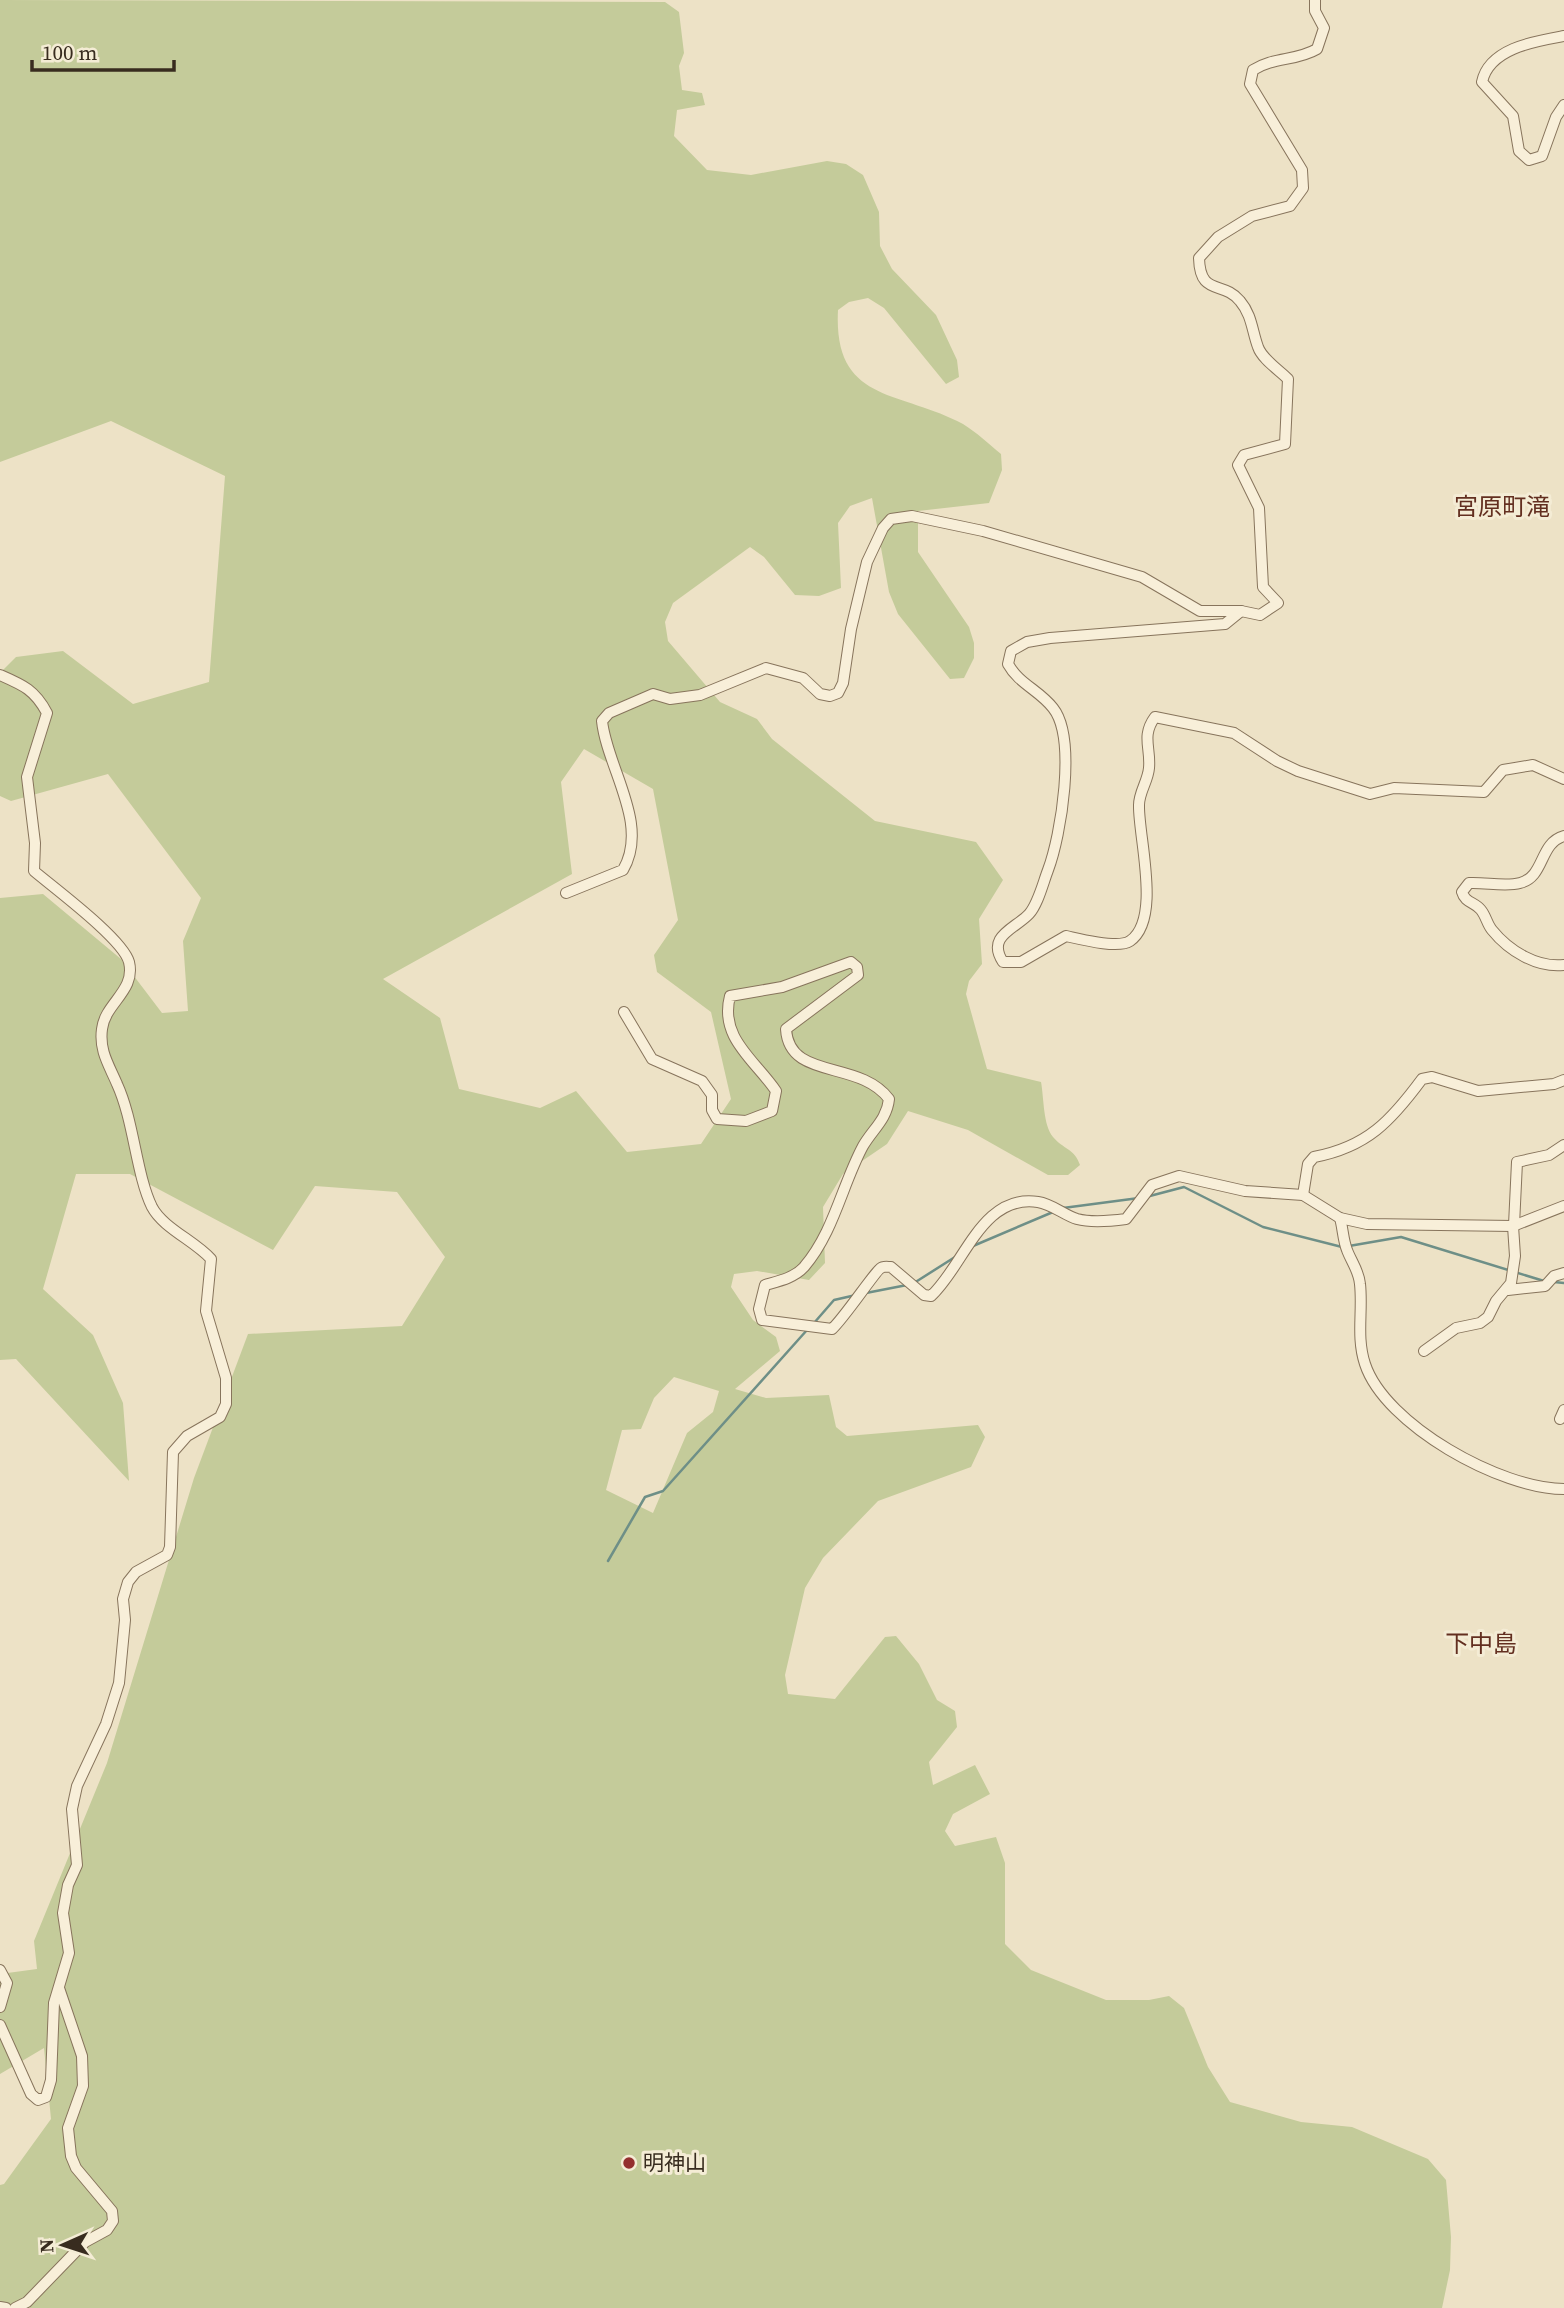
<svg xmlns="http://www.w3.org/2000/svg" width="1564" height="2308" viewBox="0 0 1564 2308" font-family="'Source Serif 4','Noto Sans JP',serif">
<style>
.green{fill:#c4cb9a;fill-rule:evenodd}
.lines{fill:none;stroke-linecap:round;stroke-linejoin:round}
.stream{stroke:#6e8f87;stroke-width:2.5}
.street-casing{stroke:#87745c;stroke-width:12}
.street{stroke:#f8efd9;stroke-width:10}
.poi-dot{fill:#942f2e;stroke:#f4ecd5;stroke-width:2.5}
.labels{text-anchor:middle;stroke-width:6;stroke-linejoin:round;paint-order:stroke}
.poi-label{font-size:21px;fill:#382c1f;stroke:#f4ecd5;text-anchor:start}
.quarter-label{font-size:24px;fill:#632f20;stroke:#f4ecd5}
</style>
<rect width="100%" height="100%" fill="#ede2c6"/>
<!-- green -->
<path class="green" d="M0,0L665,2L679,12L684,53L679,66L682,90L702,93L705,105L677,110L674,136L707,170L751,175L827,161L846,164L863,175L879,212L880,246L892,269L936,315L957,360L959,377L946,384L884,308L868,298L849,302L838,310C833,404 901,390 963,424C976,432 989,444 1001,454L1002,470L989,503L918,511V552L969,627L974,643V658L964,678L950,679L898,614L889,592L872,498L850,506L838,523L841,588L819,596L795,595L764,557L750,547L673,603L665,622L668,641L720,702L757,719L772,739L875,821L976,842L1003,880L979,919L982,964L969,981L966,994L987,1069L1041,1082C1044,1098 1043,1125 1053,1137C1063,1149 1075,1149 1080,1165L1068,1175H1048L968,1130L908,1111L887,1144L843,1174L823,1207L825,1263L809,1280L757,1271L734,1274L731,1287L753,1320L776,1337L780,1351L735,1389L766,1398L829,1395L836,1427L847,1436L978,1425L985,1437L971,1467L878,1501L823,1558L805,1588L785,1675L788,1694L835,1699L885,1637L896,1636L919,1664L937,1700L955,1711L957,1727L929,1762L933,1785L975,1765L990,1794L953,1814L945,1831L955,1846L996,1837L1005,1863V1944L1031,1970L1106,2000H1149L1169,1996L1184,2008L1208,2067L1230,2102L1301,2122L1352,2127L1428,2159L1446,2180L1451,2237L1450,2270L1442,2308H0V2185L4,2184L51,2119L44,2048L0,2074V1974L37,1969L34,1941L107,1763L194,1478L248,1334L402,1326L445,1257L397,1192L315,1186L273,1250L130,1174H76L43,1289L93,1335L123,1403L129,1481L16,1359L0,1360V898L43,894L121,959L162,1013L188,1011L183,941L201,898L108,774L11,801L0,796V673L16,657L63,651L133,704L209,682L225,476L111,421L0,462ZM584,749L653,789L678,920L654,955L657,972L711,1012L731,1099L701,1144L627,1152L576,1091L540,1108L459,1089L440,1018L383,979L572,874L561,782ZM674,1377L719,1391L713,1412L687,1433L653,1513L606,1490L622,1430L641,1429L654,1398Z"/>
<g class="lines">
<!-- stream -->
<g class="stream">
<polyline points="1146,1197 1184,1187 1263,1227 1342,1247"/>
<polyline points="1063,1208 1139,1198"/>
<polyline points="973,1246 1053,1212"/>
<polyline points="1349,1246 1401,1237 1544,1281"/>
<polyline points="1554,1282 1564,1283"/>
<polyline points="914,1283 955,1257"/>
<polyline points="866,1293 907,1285"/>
<polyline points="814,1323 834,1300 856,1295"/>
<polyline points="608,1561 645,1497 663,1491 807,1330"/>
</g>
<!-- street casing -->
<g class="street-casing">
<g id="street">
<path d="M1564,36C1536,41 1489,48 1482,82L1513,116L1519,151L1529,160L1542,156L1556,117L1564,105"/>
<path d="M1241,611L1225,624L1050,638L1027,642L1011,651L1008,664C1019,684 1039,690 1053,708C1077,738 1061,836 1048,870C1043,883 1038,904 1029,914C1015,929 986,936 1003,962H1021L1066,936C1080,939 1118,949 1130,941C1162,919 1138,836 1139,805C1139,792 1148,781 1149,768C1151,748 1141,736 1155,717L1234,733L1277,761L1298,771L1370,794L1394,788L1484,792L1503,770L1533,765L1564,779"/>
<path d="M0,675C23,685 35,690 47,713L27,777L35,843L34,871C54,888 123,939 129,962C136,991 105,1003 102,1029C99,1051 109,1065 117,1084C134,1121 136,1174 152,1207C163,1228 195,1241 211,1259L206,1311L226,1378V1404L220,1417L187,1436L173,1452L170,1547L167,1555L136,1572L128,1582L123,1599L125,1620L119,1683L106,1724L77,1786L72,1809L77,1865L68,1885L63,1913L69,1953L54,2003L51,2080L46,2097L38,2100L31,2094L0,2025"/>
<path d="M1564,836C1539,843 1545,877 1520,883C1505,887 1485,882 1469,883L1462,892C1465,903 1475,902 1481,910C1486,916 1487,924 1492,930C1509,951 1537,968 1564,965"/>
<path d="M566,893L623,870C650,824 607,768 602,721L609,713L653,694L670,699L700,695L766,668L803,678L820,694L830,696L838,693L843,683L851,629L867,562L883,528L891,519L912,516L983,531L1142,577L1200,611H1241L1260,615L1278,603L1263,587L1259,508L1238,465L1244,455L1285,444L1288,379C1279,370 1262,359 1258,347C1252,331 1252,315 1240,301C1223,280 1200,297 1199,258L1218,237L1252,216L1290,206L1303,188L1302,170L1250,84L1253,70C1273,57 1297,61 1317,49L1324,28L1315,11V0"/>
<path d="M624,1012L652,1059L702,1081L712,1095V1110L717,1119L746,1121L772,1111L776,1091C755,1060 719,1038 730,996L782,987L851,962L857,967L858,975L786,1029C789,1081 859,1059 889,1099C887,1119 873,1129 863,1146C842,1185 834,1232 804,1267C794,1278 779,1281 765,1285L759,1309L762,1320L832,1329C845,1317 876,1270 881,1268C883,1266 888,1267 891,1267L924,1295L931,1296C964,1266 982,1193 1038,1202C1052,1204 1064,1215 1077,1219C1092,1223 1111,1221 1126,1219L1152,1185L1179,1176L1245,1191L1303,1195L1340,1218L1367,1224L1513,1226L1564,1206"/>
<path d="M1303,1195L1308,1164L1314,1157C1367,1147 1391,1121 1422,1079L1432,1077L1478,1091L1554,1084L1564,1080"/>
<path d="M1340,1218C1343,1229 1343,1240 1347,1250C1351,1261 1359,1271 1360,1284C1363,1311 1356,1337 1365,1364C1385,1425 1501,1489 1564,1489"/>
<polyline points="1514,1225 1517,1162 1549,1155 1564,1145"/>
<polyline points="1508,1290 1545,1286 1554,1276 1564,1273"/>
<polyline points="1424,1351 1456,1328 1480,1323 1488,1317 1496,1301 1511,1283 1515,1256 1513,1226"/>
<polyline points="1560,1419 1564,1410"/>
<polyline points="0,1970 7,1983 0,2007"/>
<polyline points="0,2307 6,2308"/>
<polyline points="15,2308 27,2302 85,2242 107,2230 113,2221 112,2211 76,2168 71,2156 68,2128 83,2086 82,2056 59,1988"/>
</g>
</g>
<!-- street -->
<use href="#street" class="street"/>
</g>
<!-- markers -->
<circle class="poi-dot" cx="629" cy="2163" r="7"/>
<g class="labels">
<!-- poi labels -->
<g class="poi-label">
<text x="643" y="2170">明神山</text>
</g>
<!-- quarter labels -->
<g class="quarter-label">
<text x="1502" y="515">宮原町滝</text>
<text x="1481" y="1652">下中島</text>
</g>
</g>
<!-- north arrow -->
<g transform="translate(63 2245) rotate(267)" stroke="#f4ecd5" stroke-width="5" paint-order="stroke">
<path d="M0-5L12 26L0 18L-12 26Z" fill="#382c1f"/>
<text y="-10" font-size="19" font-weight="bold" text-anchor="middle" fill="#382c1f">N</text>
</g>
<!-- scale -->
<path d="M32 60v10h142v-10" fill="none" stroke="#382c1f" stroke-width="3.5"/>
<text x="42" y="60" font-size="21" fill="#382c1f" stroke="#f4ecd5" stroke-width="5" paint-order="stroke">100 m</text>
</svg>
